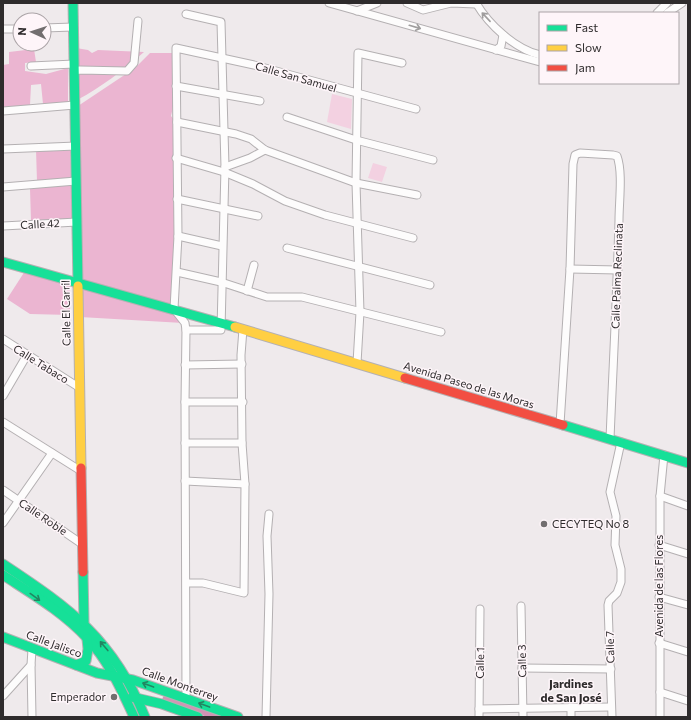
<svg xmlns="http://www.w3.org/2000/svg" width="691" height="720" viewBox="0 0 691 720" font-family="Commissioner,sans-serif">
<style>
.green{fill:#f3d1e1}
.forest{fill:#ebb5d1}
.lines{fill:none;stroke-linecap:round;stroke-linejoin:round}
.canal{stroke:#d392b5;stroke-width:7}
.street-casing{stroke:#b4b0b2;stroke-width:9}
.fast-casing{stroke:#b4b0b2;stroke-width:11}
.slow-casing{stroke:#b4b0b2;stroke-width:11}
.jam-casing{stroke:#b4b0b2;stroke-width:11}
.street{stroke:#fdfcfc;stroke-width:7}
.fast{stroke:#16e098;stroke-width:9}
.slow{stroke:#ffcf43;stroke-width:9}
.jam{stroke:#f24e42;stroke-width:9}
.oneway{stroke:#a09e9e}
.oneway2{stroke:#228662}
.poi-dot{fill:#726e6f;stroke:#fef5f9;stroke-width:1.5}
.labels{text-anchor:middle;stroke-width:3;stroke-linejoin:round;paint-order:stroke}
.street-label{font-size:11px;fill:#2e2b2c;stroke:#fef5f9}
.poi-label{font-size:11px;fill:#2e2b2c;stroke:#fef5f9;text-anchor:start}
.neighbourhood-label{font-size:12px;font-weight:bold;fill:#2e2b2c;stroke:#fef5f9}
</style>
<rect width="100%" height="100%" fill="#efeaec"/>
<!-- green -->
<g class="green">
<polygon points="332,94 352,99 351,129 327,122"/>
<polygon points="373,163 387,167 382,182 368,178"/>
</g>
<!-- forest -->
<g class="forest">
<path d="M76,48L88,50L92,53L98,50L144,52C123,70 102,87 77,100Z"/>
<polygon points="34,49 36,62 25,63 25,71 46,74 68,68 68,103 43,104 41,84 31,85 30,105 3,108 3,65 9,64 9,52"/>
<path d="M150,53H174C173,74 177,94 171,116L176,122L175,189L173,201L175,216V309L79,282L75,108L135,68Z"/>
<polygon points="70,149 71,179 37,182 36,150"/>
<polygon points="71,185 72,221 31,221 30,188"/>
<polygon points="25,271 70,286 70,315 30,314 7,299"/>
<polygon points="79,286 176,313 183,323 80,317"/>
</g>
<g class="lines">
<!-- canal -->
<polyline class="canal" points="166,699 218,717"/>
<!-- street casing -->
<g class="street-casing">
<g id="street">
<polyline points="329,3 540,62"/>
<polyline points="407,3 423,10 451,3 476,4"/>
<path d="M476,3C489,25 515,49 540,55"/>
<polyline points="357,11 377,3"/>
<polyline points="657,13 667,3"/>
<polyline points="667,13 682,3"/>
<polyline points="186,14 221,22 225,167 221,330 186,330"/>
<polyline points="44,28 73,27"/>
<polyline points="3,29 20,29"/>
<polyline points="496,50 501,46 503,35"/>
<polyline points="31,66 74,64"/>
<polyline points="74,71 80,70 127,71 134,63 138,21"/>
<polyline points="176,86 260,101"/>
<polyline points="3,111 75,105"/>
<polyline points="287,117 356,140 433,160"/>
<polyline points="177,122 236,134 251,139 265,150 356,183 417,195"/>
<polyline points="3,149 76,146"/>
<polyline points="176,158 224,172 253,184 285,201 325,215 413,238"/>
<polyline points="225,167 250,158 265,150"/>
<polyline points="3,187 76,181"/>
<polyline points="177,199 258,216"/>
<polyline points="3,226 77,222"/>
<polyline points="178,236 222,246"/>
<polyline points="287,248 430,285"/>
<polyline points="570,269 618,270"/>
<polyline points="177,272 221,282 267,297 302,297 441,332"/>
<polyline points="247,291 254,265"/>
<polyline points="3,339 80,388"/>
<polyline points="357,363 360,312 356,183 358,53 402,63"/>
<polyline points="185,365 242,364"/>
<polyline points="3,396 27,355"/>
<polyline points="185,402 243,402"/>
<polyline points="3,422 81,471"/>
<path d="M560,424L570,269L573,164L575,155L580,153L613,155L617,156C623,172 619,202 619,220C617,293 613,366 610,439"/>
<polyline points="185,443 242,443"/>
<polyline points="185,481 245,484"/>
<polyline points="3,490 82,544"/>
<polyline points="660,496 688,506"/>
<polyline points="3,523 52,453"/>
<polyline points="659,545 688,554"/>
<polyline points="187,583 203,583 244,593 245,484 242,443 241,355 243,329"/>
<polyline points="659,597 688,605"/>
<polyline points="521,606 523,717"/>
<polyline points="659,643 688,652"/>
<polyline points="31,665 32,717"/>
<polyline points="522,668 611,669"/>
<polyline points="660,692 688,701"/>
<polyline points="3,696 31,665 32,649"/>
<polyline points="186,698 185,402 186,330 185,323 174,309 178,236 176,48 254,65 416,109"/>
<polyline points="571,707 571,717"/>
<polyline points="479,709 611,707"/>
<polyline points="266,717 269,594 267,536 269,514"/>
<polyline points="479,717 480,609"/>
<polyline points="612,717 608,605 609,601 617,593 621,582 621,569 615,545 616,516 610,492 621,442"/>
<polyline points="660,717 660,496 664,455"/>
</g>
</g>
<!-- fast casing -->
<g class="fast-casing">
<g id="fast">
<polyline points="73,3 78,286"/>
<polyline points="3,262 235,327"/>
<polyline points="563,425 688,463"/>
<path d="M3,564C71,609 113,639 145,717"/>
<polyline points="83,572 84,622"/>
<path d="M3,575C32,594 63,612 87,638C108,660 121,689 134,717"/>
<polyline points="3,637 97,673 133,680 238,717"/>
<polyline points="76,665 86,661 88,649 87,639"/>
<polyline points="132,697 162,704 198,717"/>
</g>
</g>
<!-- slow casing -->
<g class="slow-casing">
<g id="slow">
<polyline points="78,286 81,468"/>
<polyline points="235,327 405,378"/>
</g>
</g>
<!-- jam casing -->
<g class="jam-casing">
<g id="jam">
<polyline points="405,378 563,425"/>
<polyline points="81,468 83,572"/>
</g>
</g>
<!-- street -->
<use href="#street" class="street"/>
<!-- fast -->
<use href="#fast" class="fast"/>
<!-- slow -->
<use href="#slow" class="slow"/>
<!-- jam -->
<use href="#jam" class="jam"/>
</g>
<!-- one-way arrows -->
<defs><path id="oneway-shaft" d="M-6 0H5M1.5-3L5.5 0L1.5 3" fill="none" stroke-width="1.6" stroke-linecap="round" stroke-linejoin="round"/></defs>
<g class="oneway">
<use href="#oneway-shaft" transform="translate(486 17) rotate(-133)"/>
<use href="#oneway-shaft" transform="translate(415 27) rotate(16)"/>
</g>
<g class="oneway2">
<use href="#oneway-shaft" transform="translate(35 597) rotate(36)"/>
<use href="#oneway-shaft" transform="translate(104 646) rotate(-130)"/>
<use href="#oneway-shaft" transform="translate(148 685) rotate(-160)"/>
<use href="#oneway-shaft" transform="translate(204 705) rotate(-160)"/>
</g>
<!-- markers -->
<g class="poi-dot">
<circle cx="544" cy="524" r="4"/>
<circle cx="114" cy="697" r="4"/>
</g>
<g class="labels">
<!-- street labels -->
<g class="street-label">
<text transform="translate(296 77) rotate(16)" y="4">Calle San Samuel</text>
<text transform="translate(40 224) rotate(-3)" y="4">Calle 42</text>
<text transform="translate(617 276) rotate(-88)" y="4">Calle Palma Reclinata</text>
<text transform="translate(66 313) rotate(-91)" y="4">Calle El Carril</text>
<text transform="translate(41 364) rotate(32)" y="4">Calle Tabaco</text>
<text transform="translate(469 385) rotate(17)" y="4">Avenida Paseo de las Moras</text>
<text transform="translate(43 517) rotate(34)" y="4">Calle Roble</text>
<text transform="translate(659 586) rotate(-90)" y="4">Avenida de las Flores</text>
<text transform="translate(54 644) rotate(20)" y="4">Calle Jalisco</text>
<text transform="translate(610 647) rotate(-92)" y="4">Calle 7</text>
<text transform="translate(522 661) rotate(-91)" y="4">Calle 3</text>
<text transform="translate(480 663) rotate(-89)" y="4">Calle 1</text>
<text transform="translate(180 684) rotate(20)" y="4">Calle Monterrey</text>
</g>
<!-- poi labels -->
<g class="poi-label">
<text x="552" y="528">CECYTEQ No 8</text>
<text x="106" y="701" text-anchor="end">Emperador</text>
</g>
<!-- neighbourhood labels -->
<g class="neighbourhood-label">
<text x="571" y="688">Jardines<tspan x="571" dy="14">de San José</tspan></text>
</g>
</g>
<!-- border -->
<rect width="691" height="720" fill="none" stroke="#2e2b2c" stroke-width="8"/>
<!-- legend -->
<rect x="539" y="12" width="140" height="72" fill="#fef5f9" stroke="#aba4a7"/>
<rect x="547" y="25" width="20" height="6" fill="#16e098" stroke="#aba4a7"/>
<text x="575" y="32" font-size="12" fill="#2e2b2c">Fast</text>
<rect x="547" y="45" width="20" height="6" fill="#ffcf43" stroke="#aba4a7"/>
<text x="575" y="52" font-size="12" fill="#2e2b2c">Slow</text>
<rect x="547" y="65" width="20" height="6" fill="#f24e42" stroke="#aba4a7"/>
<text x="575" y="72" font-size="12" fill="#2e2b2c">Jam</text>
<!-- north arrow -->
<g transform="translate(32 32) rotate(273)"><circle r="19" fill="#fef5f9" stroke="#aba4a7"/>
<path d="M0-3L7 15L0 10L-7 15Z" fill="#726e6f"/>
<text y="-6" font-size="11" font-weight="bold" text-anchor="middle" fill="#2e2b2c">N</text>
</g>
</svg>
